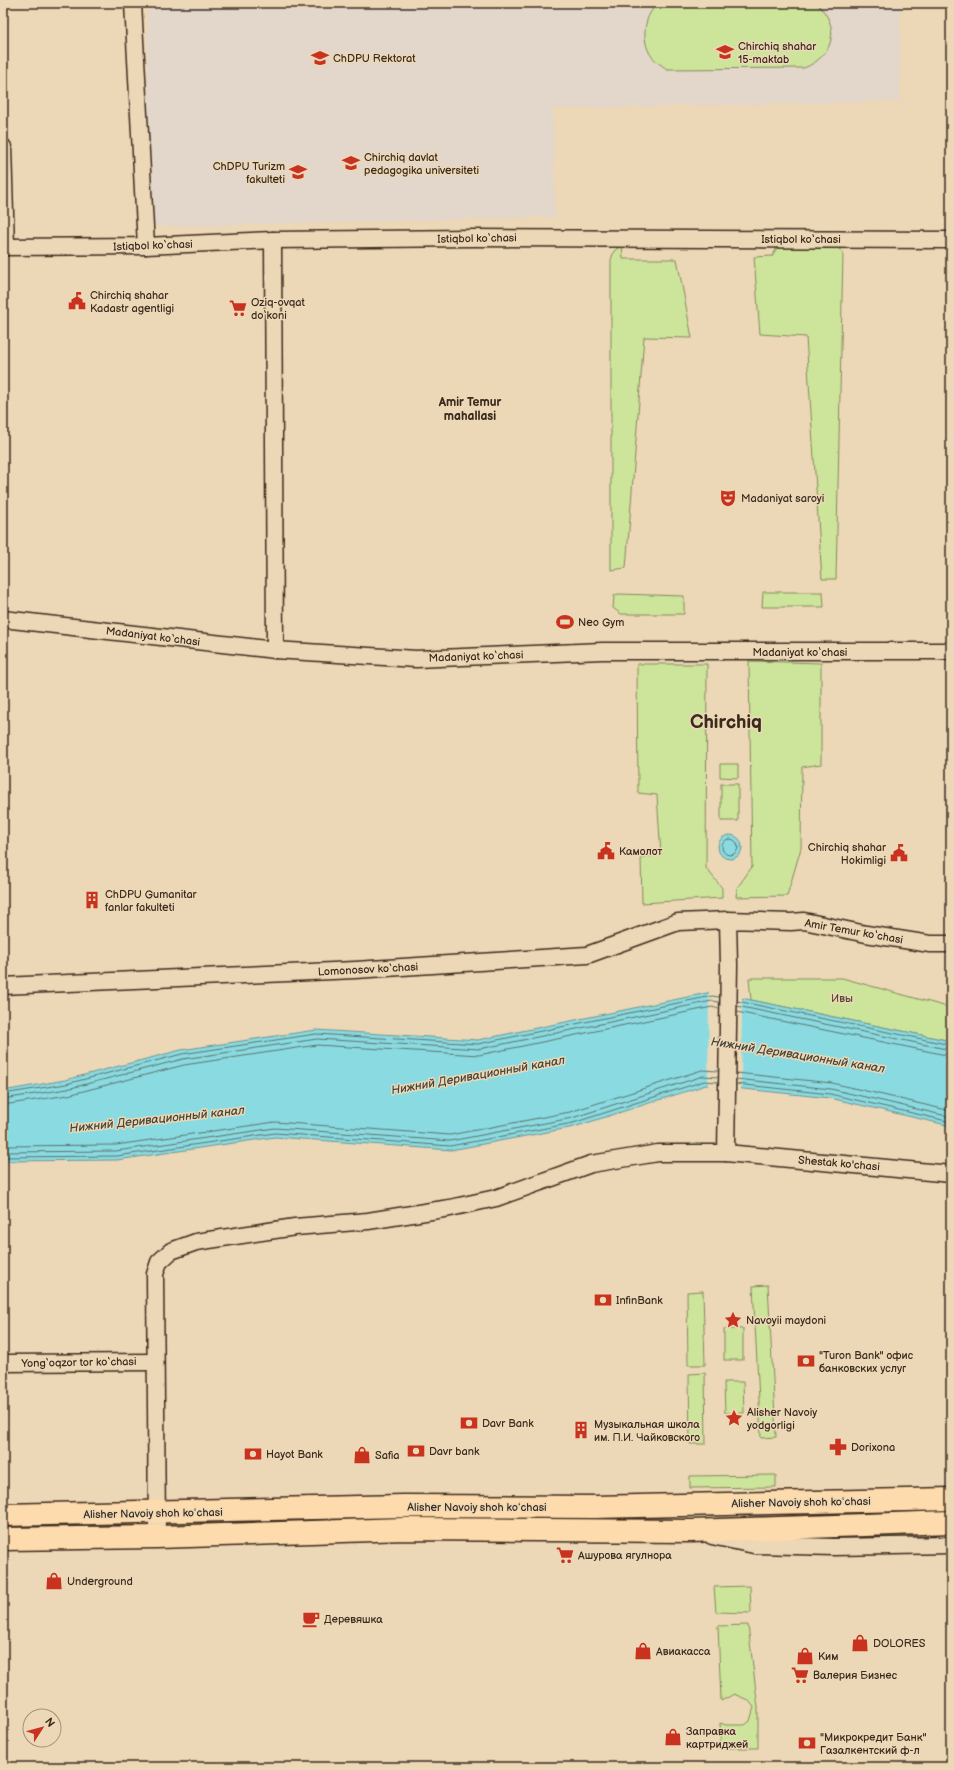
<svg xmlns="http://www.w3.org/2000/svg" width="954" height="1770" viewBox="0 0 954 1770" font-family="'Balsamiq Sans',sans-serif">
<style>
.built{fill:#e3d6ca}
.green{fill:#cde59b;stroke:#84885c}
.water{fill:#8adbe1;stroke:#6a9493}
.pier{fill:#ecd8b6}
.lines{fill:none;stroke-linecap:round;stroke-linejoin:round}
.shore{stroke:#5b716c;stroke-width:1}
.minor-casing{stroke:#3b2a1e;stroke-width:19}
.primary-casing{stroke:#3b2a1e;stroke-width:25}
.minor{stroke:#ecd8b6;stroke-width:16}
.primary{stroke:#fedbac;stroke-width:22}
.labels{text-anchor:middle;stroke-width:3;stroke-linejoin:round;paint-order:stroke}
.poi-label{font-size:11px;fill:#3b2a1e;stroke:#ecd8b6;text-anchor:start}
.street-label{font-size:11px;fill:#3b2a1e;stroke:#ecd8b6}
.park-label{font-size:11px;fill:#514631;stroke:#ecd8b6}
.neighbourhood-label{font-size:12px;font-weight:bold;fill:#3b2a1e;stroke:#ecd8b6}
.water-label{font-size:12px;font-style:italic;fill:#47453b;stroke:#ecd8b6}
.town-label{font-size:19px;font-weight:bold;fill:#3b2a1e;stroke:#ecd8b6}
</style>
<rect width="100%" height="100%" fill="#ecd8b6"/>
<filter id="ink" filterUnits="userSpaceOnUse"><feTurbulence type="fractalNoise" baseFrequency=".025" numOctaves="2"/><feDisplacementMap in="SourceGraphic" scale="8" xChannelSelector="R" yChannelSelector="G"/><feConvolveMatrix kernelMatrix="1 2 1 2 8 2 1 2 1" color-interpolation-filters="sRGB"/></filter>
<g filter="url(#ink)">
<!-- built -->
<polygon class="built" points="147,3 900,3 900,101 553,109 555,217 148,227"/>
<!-- green -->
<g class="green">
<path d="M659,3H816C842,26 834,56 804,68L667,69C660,64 653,60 649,52C641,36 645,13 659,3Z"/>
<polygon points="622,245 623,259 677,259 692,338 644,337 626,568 611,570 611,260 614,251"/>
<polygon points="787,245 835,246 843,252 836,579 822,579 806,337 760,334 754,257 773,256 776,249"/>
<polygon points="763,592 823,592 824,607 762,607"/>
<polygon points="618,594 684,596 684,614 621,614 613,608 614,596"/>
<polygon points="749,661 821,663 821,764 802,767 801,848 787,896 736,897 737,888 752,867"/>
<polygon points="637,664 707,664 706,868 722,888 722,898 642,903 641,857 661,855 657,795 638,793"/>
<polygon points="720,764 738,764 738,778 720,777"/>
<rect x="721" y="784" width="17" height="37"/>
<polygon points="749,978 842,978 951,1008 951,1041 751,1000"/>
<polygon points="768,1285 776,1437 761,1438 753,1286"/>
<polygon points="703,1291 705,1365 688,1365 687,1292"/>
<rect x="724" y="1329" width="19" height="31"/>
<polygon points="705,1373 706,1444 690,1444 689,1374"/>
<polygon points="724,1382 743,1382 744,1413 725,1413"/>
<polygon points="776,1475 776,1487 690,1488 690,1476"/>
<polygon points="750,1586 751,1613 716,1612 714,1587"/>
<polygon points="748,1625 758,1708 758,1748 721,1748 720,1723 726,1725 745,1725 750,1721 754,1707 748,1700 734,1694 721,1701 718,1626"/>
</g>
<!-- water -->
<g class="water">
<circle cx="730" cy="847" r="12"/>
<polygon points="712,992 951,1041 951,1126 830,1098 706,1085 574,1127 451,1150 275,1137 117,1160 3,1161 3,1091 65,1080 181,1050 316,1030 478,1040"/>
</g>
<!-- pier -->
<polygon class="pier" points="713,990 742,996 741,1091 708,1087 709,991"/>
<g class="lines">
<!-- shore -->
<g class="shore">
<circle cx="730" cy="847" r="8"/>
<polyline points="737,1001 951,1045"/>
<polyline points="737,1006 951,1050"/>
<polyline points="737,1012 951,1056"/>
<polyline points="736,1073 832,1083 951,1111"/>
<polyline points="736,1079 831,1089 951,1117"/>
<polyline points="736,1084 830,1094 951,1122"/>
<polyline points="3,1094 66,1084 182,1054 316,1034 478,1044 712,996 719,997"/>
<polyline points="3,1099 67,1089 183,1059 317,1039 479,1049 712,1001 719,1002"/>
<polyline points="3,1105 68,1095 184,1065 317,1045 479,1055 712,1007 719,1009"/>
<polyline points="3,1146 116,1145 275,1122 450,1135 570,1112 702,1070 718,1071"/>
<polyline points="3,1152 116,1151 275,1128 450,1141 572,1118 703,1076 718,1077"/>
<polyline points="3,1157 117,1156 275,1133 450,1146 573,1123 704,1081 718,1082"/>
</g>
<!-- minor casing -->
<g class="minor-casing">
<g id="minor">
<polyline points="133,3 146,246"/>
<polyline points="3,147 6,247"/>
<polyline points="273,240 275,650"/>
<polyline points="3,247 146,246 273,240 473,238 951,240"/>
<polyline points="3,619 275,650 416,659 602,651 951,651"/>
<polyline points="3,986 355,970 587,955 678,922 728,920"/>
<polyline points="726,1153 729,965 728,920 791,922 804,921 866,934 930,944 951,944"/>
<polyline points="3,1363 155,1362"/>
<polyline points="712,1536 754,1545 833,1547 951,1545"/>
<polyline points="157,1537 155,1274 159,1262 171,1251 196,1242 295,1227 368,1221 450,1208 496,1198 591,1164 658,1153 726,1153 951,1174"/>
</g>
</g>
<!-- primary casing -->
<g class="primary-casing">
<g id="primary">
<polyline points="3,1515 403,1506 595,1507 951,1499"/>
<polyline points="3,1539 157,1537 405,1529 691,1531 951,1522"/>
</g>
</g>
<!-- minor -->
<use href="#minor" class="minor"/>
<!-- primary -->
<use href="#primary" class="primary"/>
</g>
</g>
<!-- icons -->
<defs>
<g id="school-bare" transform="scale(1.38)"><path d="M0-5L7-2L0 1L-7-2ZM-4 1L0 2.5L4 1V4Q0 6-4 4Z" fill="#c8321e" stroke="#ecd8b6" stroke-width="2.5" paint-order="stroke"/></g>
<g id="university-bare" transform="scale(1.38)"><path d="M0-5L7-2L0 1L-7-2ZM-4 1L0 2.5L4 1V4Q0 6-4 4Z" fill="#c8321e" stroke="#ecd8b6" stroke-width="2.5" paint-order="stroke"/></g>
<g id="civic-bare" transform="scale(1.38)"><path d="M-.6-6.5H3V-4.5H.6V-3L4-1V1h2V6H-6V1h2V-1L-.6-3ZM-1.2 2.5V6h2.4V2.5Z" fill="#c8321e" stroke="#ecd8b6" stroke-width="2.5" paint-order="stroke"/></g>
<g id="supermarket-bare" transform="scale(1.38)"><path d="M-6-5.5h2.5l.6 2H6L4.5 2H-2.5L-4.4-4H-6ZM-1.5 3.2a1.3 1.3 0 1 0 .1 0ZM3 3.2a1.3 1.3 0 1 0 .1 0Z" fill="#c8321e" stroke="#ecd8b6" stroke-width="2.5" paint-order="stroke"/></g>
<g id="theatre-bare" transform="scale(1.38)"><path d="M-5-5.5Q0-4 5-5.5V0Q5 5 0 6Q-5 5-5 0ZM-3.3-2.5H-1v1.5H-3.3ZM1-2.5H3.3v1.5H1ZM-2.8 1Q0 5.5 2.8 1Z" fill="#c8321e" stroke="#ecd8b6" stroke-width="2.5" paint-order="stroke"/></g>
<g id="stadium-bare" transform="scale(1.38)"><path d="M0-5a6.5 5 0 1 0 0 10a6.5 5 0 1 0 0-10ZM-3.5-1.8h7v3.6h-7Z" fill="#c8321e" stroke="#ecd8b6" stroke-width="2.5" paint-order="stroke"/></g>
<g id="building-bare" transform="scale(1.38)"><path d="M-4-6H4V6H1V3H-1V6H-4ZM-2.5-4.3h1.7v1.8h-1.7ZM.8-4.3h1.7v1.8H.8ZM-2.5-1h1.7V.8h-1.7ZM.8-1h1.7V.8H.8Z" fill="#c8321e" stroke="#ecd8b6" stroke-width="2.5" paint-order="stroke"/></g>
<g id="bank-bare" transform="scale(1.38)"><path d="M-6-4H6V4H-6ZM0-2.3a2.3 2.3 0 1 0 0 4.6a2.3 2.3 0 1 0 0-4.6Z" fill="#c8321e" stroke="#ecd8b6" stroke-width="2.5" paint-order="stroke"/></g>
<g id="sight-bare" transform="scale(1.38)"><path d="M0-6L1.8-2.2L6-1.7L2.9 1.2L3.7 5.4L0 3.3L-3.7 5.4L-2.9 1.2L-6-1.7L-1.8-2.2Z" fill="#c8321e" stroke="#ecd8b6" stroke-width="2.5" paint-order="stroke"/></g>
<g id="pharmacy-bare" transform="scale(1.38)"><path d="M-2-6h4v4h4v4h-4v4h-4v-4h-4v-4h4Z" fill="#c8321e" stroke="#ecd8b6" stroke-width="2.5" paint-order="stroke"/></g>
<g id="shop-bare" transform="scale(1.38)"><path d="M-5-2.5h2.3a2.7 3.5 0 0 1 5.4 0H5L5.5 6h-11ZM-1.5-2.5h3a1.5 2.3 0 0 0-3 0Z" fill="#c8321e" stroke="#ecd8b6" stroke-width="2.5" paint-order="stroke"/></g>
<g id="cafe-bare" transform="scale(1.38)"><path d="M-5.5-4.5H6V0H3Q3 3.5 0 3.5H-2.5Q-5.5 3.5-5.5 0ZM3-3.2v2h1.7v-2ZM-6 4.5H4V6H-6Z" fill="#c8321e" stroke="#ecd8b6" stroke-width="2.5" paint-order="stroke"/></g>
</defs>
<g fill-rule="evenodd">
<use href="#school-bare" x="725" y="52"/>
<use href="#university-bare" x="320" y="58"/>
<use href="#university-bare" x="351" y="163"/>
<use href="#university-bare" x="298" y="172"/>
<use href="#civic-bare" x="77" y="301"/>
<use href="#supermarket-bare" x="238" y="308"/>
<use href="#theatre-bare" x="728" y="498"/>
<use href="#stadium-bare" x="565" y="622"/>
<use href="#civic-bare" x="606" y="851"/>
<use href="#civic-bare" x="899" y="853"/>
<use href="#building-bare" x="92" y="900"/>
<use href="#bank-bare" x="603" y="1300"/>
<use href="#sight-bare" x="733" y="1320"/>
<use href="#bank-bare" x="806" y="1361"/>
<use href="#sight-bare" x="734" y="1418"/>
<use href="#bank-bare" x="469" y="1423"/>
<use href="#building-bare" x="581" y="1430"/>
<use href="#pharmacy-bare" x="838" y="1447"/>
<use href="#bank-bare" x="416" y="1451"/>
<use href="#bank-bare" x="253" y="1454"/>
<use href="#shop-bare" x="362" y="1455"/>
<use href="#supermarket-bare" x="565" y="1555"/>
<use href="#shop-bare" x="54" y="1581"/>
<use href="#cafe-bare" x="311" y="1619"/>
<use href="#shop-bare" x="860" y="1643"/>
<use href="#shop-bare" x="643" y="1651"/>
<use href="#shop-bare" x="805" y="1656"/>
<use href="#supermarket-bare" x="800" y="1675"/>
<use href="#shop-bare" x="673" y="1737"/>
<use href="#bank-bare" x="807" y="1743"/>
</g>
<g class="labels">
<!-- poi labels -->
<g class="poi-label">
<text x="738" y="50">Chirchiq shahar<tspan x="738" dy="13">15-maktab</tspan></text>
<text x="333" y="62">ChDPU Rektorat</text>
<text x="364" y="161">Chirchiq davlat<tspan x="364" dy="13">pedagogika universiteti</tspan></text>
<text x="285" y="170" text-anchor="end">ChDPU Turizm<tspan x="285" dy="13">fakulteti</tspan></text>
<text x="90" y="299">Chirchiq shahar<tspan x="90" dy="13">Kadastr agentligi</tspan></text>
<text x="251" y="306">Oziq-ovqat<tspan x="251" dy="13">do‘koni</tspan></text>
<text x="741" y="502">Madaniyat saroyi</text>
<text x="578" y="626">Neo Gym</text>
<text x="886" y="851" text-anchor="end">Chirchiq shahar<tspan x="886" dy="13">Hokimligi</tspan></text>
<text x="619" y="855">Камолот</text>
<text x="105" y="898">ChDPU Gumanitar<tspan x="105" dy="13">fanlar fakulteti</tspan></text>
<text x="616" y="1304">InfinBank</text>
<text x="746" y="1324">Navoyii maydoni</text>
<text x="819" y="1359">"Turon Bank" офис<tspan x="819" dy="13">банковских услуг</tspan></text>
<text x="747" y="1416">Alisher Navoiy<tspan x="747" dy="13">yodgorligi</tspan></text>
<text x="482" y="1427">Davr Bank</text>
<text x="594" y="1428">Музыкальная школа<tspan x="594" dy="13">им. П.И. Чайковского</tspan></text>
<text x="851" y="1451">Dorixona</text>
<text x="429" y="1455">Davr bank</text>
<text x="266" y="1458">Hayot Bank</text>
<text x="375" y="1459">Safia</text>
<text x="578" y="1559">Ашурова ягулнора</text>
<text x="67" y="1585">Underground</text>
<text x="324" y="1623">Деревяшка</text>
<text x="873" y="1647">DOLORES</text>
<text x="656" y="1655">Авиакасса</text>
<text x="818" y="1660">Ким</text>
<text x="813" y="1679">Валерия Бизнес</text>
<text x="686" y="1735">Заправка<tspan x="686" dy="13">картриджей</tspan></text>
<text x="820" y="1741">"Микрокредит Банк"<tspan x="820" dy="13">Газалкентский ф-л</tspan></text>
</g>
<!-- street labels -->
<g class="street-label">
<text transform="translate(477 238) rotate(-1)" y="4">Istiqbol ko‘chasi</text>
<text x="801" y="243">Istiqbol ko‘chasi</text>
<text transform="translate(153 245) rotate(-2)" y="4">Istiqbol ko‘chasi</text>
<text transform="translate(153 636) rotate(7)" y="4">Madaniyat ko‘chasi</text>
<text x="800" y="656">Madaniyat ko‘chasi</text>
<text transform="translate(476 656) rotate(-2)" y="4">Madaniyat ko‘chasi</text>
<text transform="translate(854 931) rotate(10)" y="4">Amir Temur ko‘chasi</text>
<text transform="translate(368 969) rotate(-3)" y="4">Lomonosov ko‘chasi</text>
<text transform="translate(839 1163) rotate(5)" y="4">Shestak ko'chasi</text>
<text transform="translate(79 1362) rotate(-1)" y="4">Yong‘oqzor tor ko‘chasi</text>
<text transform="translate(801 1502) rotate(-1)" y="4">Alisher Navoiy shoh koʻchasi</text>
<text x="477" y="1511">Alisher Navoiy shoh koʻchasi</text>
<text transform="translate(153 1513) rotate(-1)" y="4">Alisher Navoiy shoh koʻchasi</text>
</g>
<!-- park labels -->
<g class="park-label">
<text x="842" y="1002">Ивы</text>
</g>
<!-- neighbourhood labels -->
<g class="neighbourhood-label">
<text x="470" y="406">Amir Temur<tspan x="470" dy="14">mahallasi</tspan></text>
</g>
<!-- water labels -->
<g class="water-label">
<text transform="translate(798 1055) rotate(9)" y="4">Нижний Деривационный канал</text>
<text transform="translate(478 1075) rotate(-10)" y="4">Нижний Деривационный канал</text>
<text transform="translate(157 1119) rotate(-6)" y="4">Нижний Деривационный канал</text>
</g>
<!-- town labels -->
<g class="town-label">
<text x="726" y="728">Chirchiq</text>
</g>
</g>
<!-- margin -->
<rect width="954" height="1770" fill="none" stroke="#ecd8b6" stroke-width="16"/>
<rect x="8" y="8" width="938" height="1754" fill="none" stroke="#3b2a1e" stroke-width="1.5" filter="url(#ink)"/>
<!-- north arrow -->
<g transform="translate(42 1728) rotate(54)"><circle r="19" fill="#ecd8b6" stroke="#a59279"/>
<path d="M0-3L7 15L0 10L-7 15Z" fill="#c8321e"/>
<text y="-6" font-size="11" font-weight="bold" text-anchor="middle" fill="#3b2a1e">N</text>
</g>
</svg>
